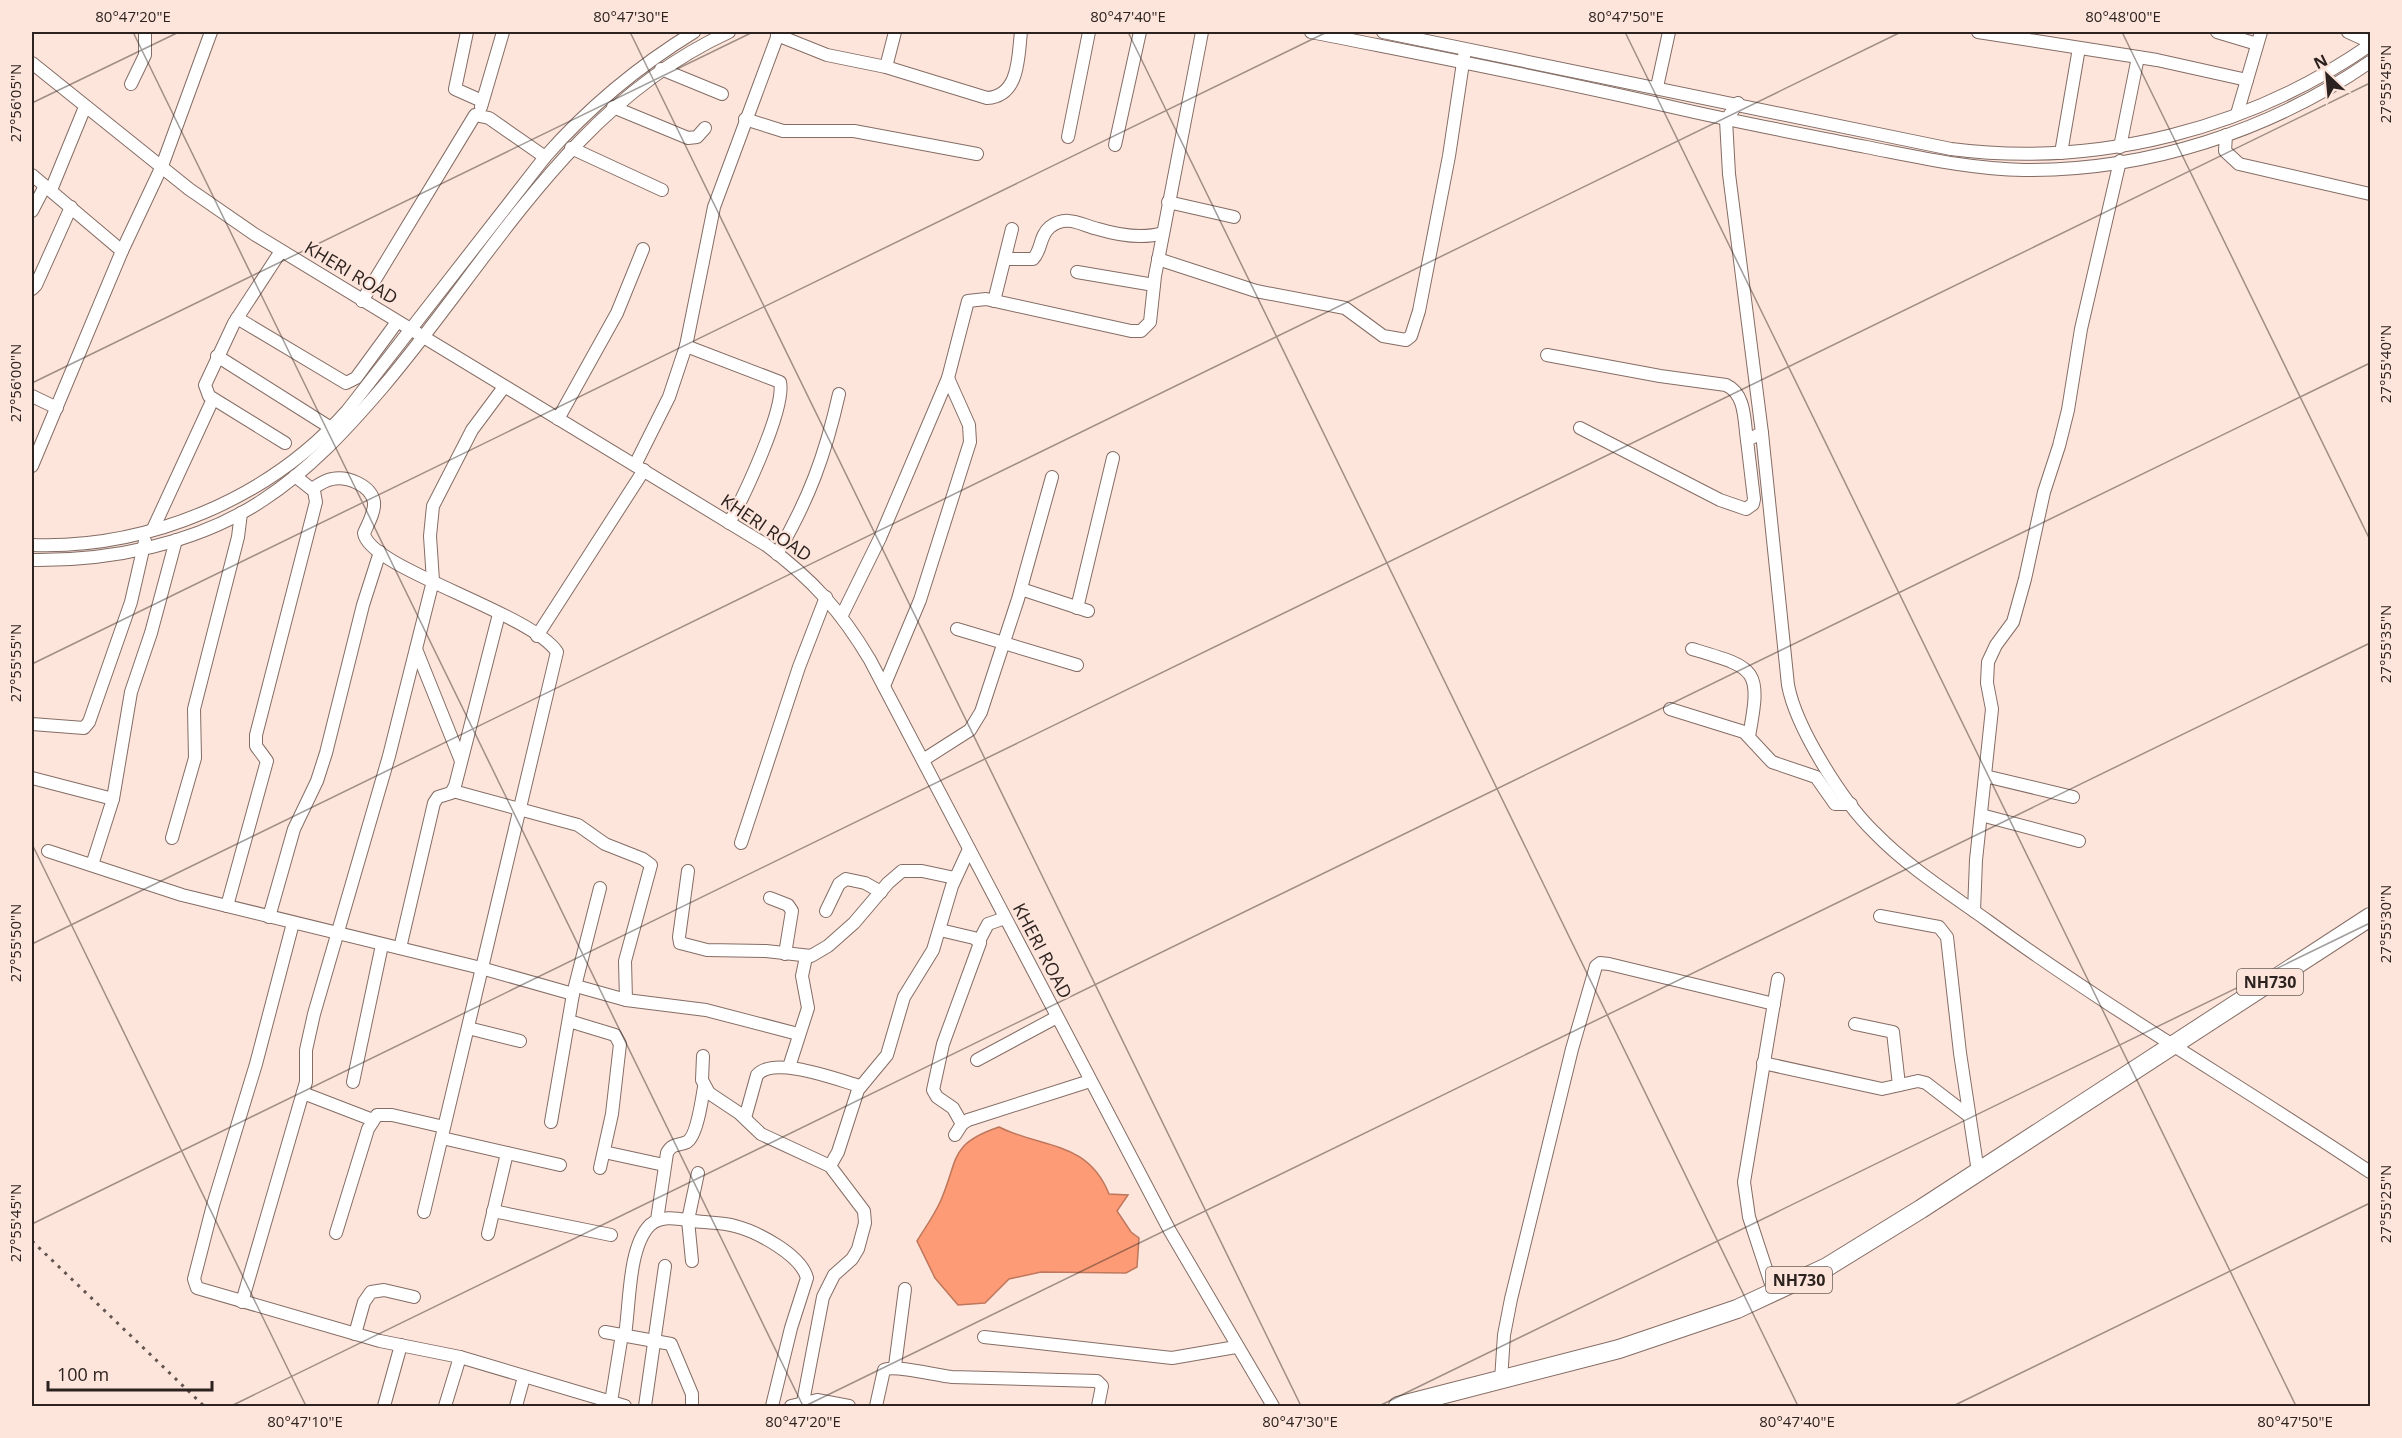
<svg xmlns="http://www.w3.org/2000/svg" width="2402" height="1438" viewBox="0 0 2402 1438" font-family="'Open Sans',sans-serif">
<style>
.water{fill:#fd9b76;stroke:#be775c;stroke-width:1.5}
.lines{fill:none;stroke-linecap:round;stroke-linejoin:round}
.minor-casing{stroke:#846d65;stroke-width:14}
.highway-casing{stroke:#846d65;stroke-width:20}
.minor{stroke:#fff;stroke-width:12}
.highway{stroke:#fff;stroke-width:18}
.rail{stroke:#635551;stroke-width:3;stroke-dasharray:3 6;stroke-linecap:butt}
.ticks{fill:none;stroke:#2c2320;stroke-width:1.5;stroke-opacity:0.45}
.labels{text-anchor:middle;stroke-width:4.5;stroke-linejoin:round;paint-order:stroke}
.shield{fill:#fee5db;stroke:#6b5d58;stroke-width:1.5}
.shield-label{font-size:16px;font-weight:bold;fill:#2c2320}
.street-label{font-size:18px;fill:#2c2320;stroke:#fee5db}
.neatline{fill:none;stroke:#2c2320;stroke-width:2}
.ticks-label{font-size:15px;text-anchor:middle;fill:#2c2320}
</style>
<rect width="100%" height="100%" fill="#fee5db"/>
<!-- water -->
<path class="water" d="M999,1127C1043,1149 1087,1140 1109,1194L1128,1195L1117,1211L1131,1232L1139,1238L1137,1267L1126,1273L1041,1272L1009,1279L985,1303L958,1305L935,1278L917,1241C925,1228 935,1214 941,1200C959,1158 949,1144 999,1127Z"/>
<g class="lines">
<!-- minor casing -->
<g class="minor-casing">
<g id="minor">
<polyline points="467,32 455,89 482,101"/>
<path d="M1311,32C1431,56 1552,79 1672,107C1736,122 1801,134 1866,147C1918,157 1970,169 2024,170C2147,171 2270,131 2370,62"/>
<path d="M1383,32L1951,149C2098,168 2249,129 2370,45"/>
<polyline points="1978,32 2157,60 2247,80"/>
<polyline points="2217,32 2257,44"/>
<polyline points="2348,32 2370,42"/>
<path d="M777,35L827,55L886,67L987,98C1020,96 1018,56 1021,32"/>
<path d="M32,63L189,189L254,234L766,545C812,579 841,611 870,660L1170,1231L1273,1406"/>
<polyline points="886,67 895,32"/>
<polyline points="661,69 722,94"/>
<polyline points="131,84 145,55 145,32"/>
<polyline points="1657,87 1669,32"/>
<path d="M1738,103L1726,120L1729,174L1762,433L1788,685C1796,728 1843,802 1874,832C1908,867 1949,893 1988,921C2111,1011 2244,1087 2370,1172"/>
<polyline points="481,107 503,32"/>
<polyline points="613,107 688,138 697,137 705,128"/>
<polyline points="2237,114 2261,32"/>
<polyline points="745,119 783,131 854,131 977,154"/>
<polyline points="2226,135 2225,151 2239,164 2370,194"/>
<polyline points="1068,137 1089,32"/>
<polyline points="1115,145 1140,32"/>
<polyline points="2120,147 2138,57"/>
<polyline points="571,148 662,190"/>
<polyline points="2061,153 2079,48"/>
<polyline points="32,175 122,251"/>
<polyline points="51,190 85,107"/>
<polyline points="1168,202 1234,217"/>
<polyline points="32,211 45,186"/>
<polyline points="281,251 234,323 205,385 209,396 285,443"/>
<path d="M1005,259H1033C1042,250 1039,236 1050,227C1067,214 1081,225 1098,229C1118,235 1143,239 1163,233"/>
<polyline points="1158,259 1256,291 1345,308 1383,336 1406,340 1411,336 1419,311 1449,156 1464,56"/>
<polyline points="1077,272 1154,285"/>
<polyline points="32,289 36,285 71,207"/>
<polyline points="362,301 475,115 489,118 545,157"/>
<polyline points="994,301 1012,229"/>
<polyline points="237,318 346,383 356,378 397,322"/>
<path d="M686,346L780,382C786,408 743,498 729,523"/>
<path d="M1547,355L1660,376L1726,385C1746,394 1744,421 1747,440"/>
<polyline points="217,356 331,428"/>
<polyline points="32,396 57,408"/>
<polyline points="558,419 617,313 643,249"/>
<polyline points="1580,428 1720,500 1746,509 1753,504 1754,499 1747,440 1762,433"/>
<polyline points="635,465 669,397 686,346 714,207 779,32"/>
<polyline points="32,466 122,251 162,166 211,32"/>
<path d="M312,489C318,485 325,480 332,479C347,476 371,485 374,502C375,512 368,524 364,533C368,568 532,613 557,652L424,1212"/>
<polyline points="153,529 213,399"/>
<path d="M32,545C148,549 269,499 347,411L545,157C589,107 637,67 694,32"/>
<path d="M777,554C809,499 825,456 839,394"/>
<path d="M32,560C110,561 197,544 263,500C309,470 346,430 382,388C491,260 570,105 729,32"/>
<polyline points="1021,589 1088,611"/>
<polyline points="1077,608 1113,458"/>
<polyline points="842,615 880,538 948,378 968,301 986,299 1131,331 1141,331 1150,322 1155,276 1202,32"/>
<polyline points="957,629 1077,665"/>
<polyline points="537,636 644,470"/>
<polyline points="416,649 461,761"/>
<path d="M1692,649C1756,668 1762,668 1749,736"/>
<polyline points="884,686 920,600 970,442 969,425 948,378"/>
<polyline points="1670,709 1744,732 1772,762 1816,777 1835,804 1851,804"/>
<polyline points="32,724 84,728 89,722 131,602 145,541"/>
<polyline points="923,760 970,730 981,712 1018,599 1052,477"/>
<polyline points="1985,776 2073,797"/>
<polyline points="32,778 113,799"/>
<polyline points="453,791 578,825 605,844 643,859 651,865 625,961 626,1000"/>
<polyline points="1981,815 2079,841"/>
<polyline points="172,838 195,758 194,709 238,537 241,513"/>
<polyline points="741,843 799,667 826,597"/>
<polyline points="48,851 182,895 481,968 573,994"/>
<polyline points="92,865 113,799 131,692 151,633 176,540"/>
<polyline points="688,871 679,937 680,943 707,950 766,951 811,956 828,946 854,923 888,883 902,871 922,871 955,878"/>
<polyline points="770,898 788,905 792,911 785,954"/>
<polyline points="227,906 267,761 256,746 256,735 316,502 314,491 295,476"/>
<polyline points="826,911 839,884 846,879 865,883 881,892"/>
<polyline points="1974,911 1976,860 1992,709 1987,683 1988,662 1996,645 2013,622 2025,579 2044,492 2059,446 2068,410 2081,329 2120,161"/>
<polyline points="1880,916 1939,927 1947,937 1960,1053 1978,1172"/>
<polyline points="269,917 294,829 317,781 326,753 363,605 380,552"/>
<polyline points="293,923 256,1064 213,1205 194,1279 197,1288 380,1341 460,1357 625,1406"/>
<polyline points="940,930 974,938 980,943 943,1044 933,1090 937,1097 953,1108 962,1124"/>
<polyline points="979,941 988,924 1005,918"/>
<polyline points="400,948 434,803 438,797 451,793 455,786 499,614"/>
<polyline points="576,986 626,1000 706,1010 798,1034"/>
<polyline points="569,1021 615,1035 620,1044 612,1114 600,1168"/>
<polyline points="1855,1024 1893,1032 1899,1085"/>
<polyline points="468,1028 520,1041"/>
<polyline points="703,1056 702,1080 709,1093 739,1113 761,1134 830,1166 864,1211 865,1223 858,1249 852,1259 834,1275 823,1297 803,1402"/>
<polyline points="977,1060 1057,1017"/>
<polyline points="1763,1063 1882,1089 1918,1081 1926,1083 1969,1116"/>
<polyline points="789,1067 808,1008 802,976 806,957"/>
<polyline points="353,1082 382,945"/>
<polyline points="303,1093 373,1120"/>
<path d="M745,1118L757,1075C774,1055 838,1080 860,1086"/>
<polyline points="551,1122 573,994 600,888"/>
<polyline points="955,1135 962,1124 968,1120 1090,1081"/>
<polyline points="442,1138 560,1165"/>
<polyline points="604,1152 664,1165"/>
<polyline points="830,1166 838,1152 858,1090 887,1055 904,997 933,950 952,886 969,849"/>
<polyline points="493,1211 611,1235"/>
<path d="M657,1220L667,1153C672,1143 678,1146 687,1142C697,1136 702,1099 704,1087"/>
<polyline points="336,1233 368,1129 377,1115 392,1115 444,1127"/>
<polyline points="488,1234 507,1153"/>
<polyline points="692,1261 688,1220 698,1173"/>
<polyline points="1774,1293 1749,1217 1744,1182 1778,979"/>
<polyline points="242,1302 306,1082 306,1050 314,1014 389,756 433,581 430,536 433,506 472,430 504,387"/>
<polyline points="605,1332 671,1344 692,1394 692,1406"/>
<polyline points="355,1334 364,1302 371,1292 384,1290 414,1297"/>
<path d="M625,1335C630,1304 628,1247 650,1225C662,1214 680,1219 694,1221C708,1223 722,1222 735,1226C758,1232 801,1255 807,1278L791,1328L772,1406"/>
<polyline points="984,1337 1172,1358 1236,1347"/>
<polyline points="895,1366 905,1289"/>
<polyline points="1501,1380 1504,1335 1511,1299 1572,1049 1596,966 1600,963 1609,964 1774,1004"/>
<polyline points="611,1402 622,1334"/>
<polyline points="384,1406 401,1345"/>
<polyline points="445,1406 460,1357"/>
<polyline points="516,1406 524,1377"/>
<polyline points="645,1406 665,1266"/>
<polyline points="791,1406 817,1400 849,1406"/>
<path d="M876,1406L884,1370C893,1364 938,1376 952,1377L1097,1381L1102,1386L1098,1406"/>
</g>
</g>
<!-- highway casing -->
<g class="highway-casing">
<polyline id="highway" points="1398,1406 1619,1349 1737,1309 1827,1267 1921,1209 2370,917"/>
</g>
<!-- minor -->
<use href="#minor" class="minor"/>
<!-- highway -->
<use href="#highway" class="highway"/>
<!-- rail -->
<polyline class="rail" points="32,1241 204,1406"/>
</g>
<!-- ticks -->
<path class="ticks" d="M133,32L803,1406M630,32L1301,1406M1128,32L1798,1406M1625,32L2296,1406M2122,32L2370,540M32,103L179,32M32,383L753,32M32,664L1327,32M32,844L306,1406M32,944L1901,32M32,1224L2370,83M231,1406L2370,363M805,1406L2370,643M1379,1406L2370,923M1953,1406L2370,1203"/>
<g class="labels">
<!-- shield labels -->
<g class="shield">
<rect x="2237" y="969" width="66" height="26" rx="4.5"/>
<rect x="1766" y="1267" width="66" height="26" rx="4.5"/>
</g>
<g class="shield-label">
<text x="2270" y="988">NH730</text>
<text x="1799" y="1286">NH730</text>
</g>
<!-- street labels -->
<g class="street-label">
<text transform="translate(351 273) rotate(31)" y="6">KHERI ROAD</text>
<text transform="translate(766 528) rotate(34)" y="6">KHERI ROAD</text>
<text transform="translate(1042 951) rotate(62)" y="6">KHERI ROAD</text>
</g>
</g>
<!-- border -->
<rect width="2402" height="1438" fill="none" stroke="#fee5db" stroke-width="66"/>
<!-- north arrow -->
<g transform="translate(2327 75) rotate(334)" stroke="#fee5db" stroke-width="4.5" paint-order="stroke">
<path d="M0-4.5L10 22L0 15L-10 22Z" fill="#2c2320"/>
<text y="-9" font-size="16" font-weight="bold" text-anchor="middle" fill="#2c2320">N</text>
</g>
<!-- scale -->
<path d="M48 1381v9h164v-9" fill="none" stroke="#2c2320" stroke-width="3"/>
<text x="57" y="1381" font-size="18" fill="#2c2320" stroke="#fee5db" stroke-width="4.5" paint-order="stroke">100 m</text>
<rect x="33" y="33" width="2336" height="1372" class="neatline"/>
<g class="ticks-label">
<text x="133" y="22">80°47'20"E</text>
<text x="631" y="22">80°47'30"E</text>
<text x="1128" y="22">80°47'40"E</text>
<text x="1626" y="22">80°47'50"E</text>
<text x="2123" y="22">80°48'00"E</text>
<text transform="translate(2386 84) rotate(-90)" y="5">27°55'45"N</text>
<text transform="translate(16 103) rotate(-90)" y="5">27°56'05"N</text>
<text transform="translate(2386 364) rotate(-90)" y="5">27°55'40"N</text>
<text transform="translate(16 383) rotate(-90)" y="5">27°56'00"N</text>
<text transform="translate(2386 644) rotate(-90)" y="5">27°55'35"N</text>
<text transform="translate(16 663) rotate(-90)" y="5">27°55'55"N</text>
<text transform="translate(2386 924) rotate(-90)" y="5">27°55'30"N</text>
<text transform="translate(16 943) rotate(-90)" y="5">27°55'50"N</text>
<text transform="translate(2386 1204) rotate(-90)" y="5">27°55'25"N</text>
<text transform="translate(16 1223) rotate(-90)" y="5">27°55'45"N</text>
<text x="305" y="1427">80°47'10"E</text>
<text x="803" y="1427">80°47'20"E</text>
<text x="1300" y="1427">80°47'30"E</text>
<text x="1797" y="1427">80°47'40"E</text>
<text x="2295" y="1427">80°47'50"E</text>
</g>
</svg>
